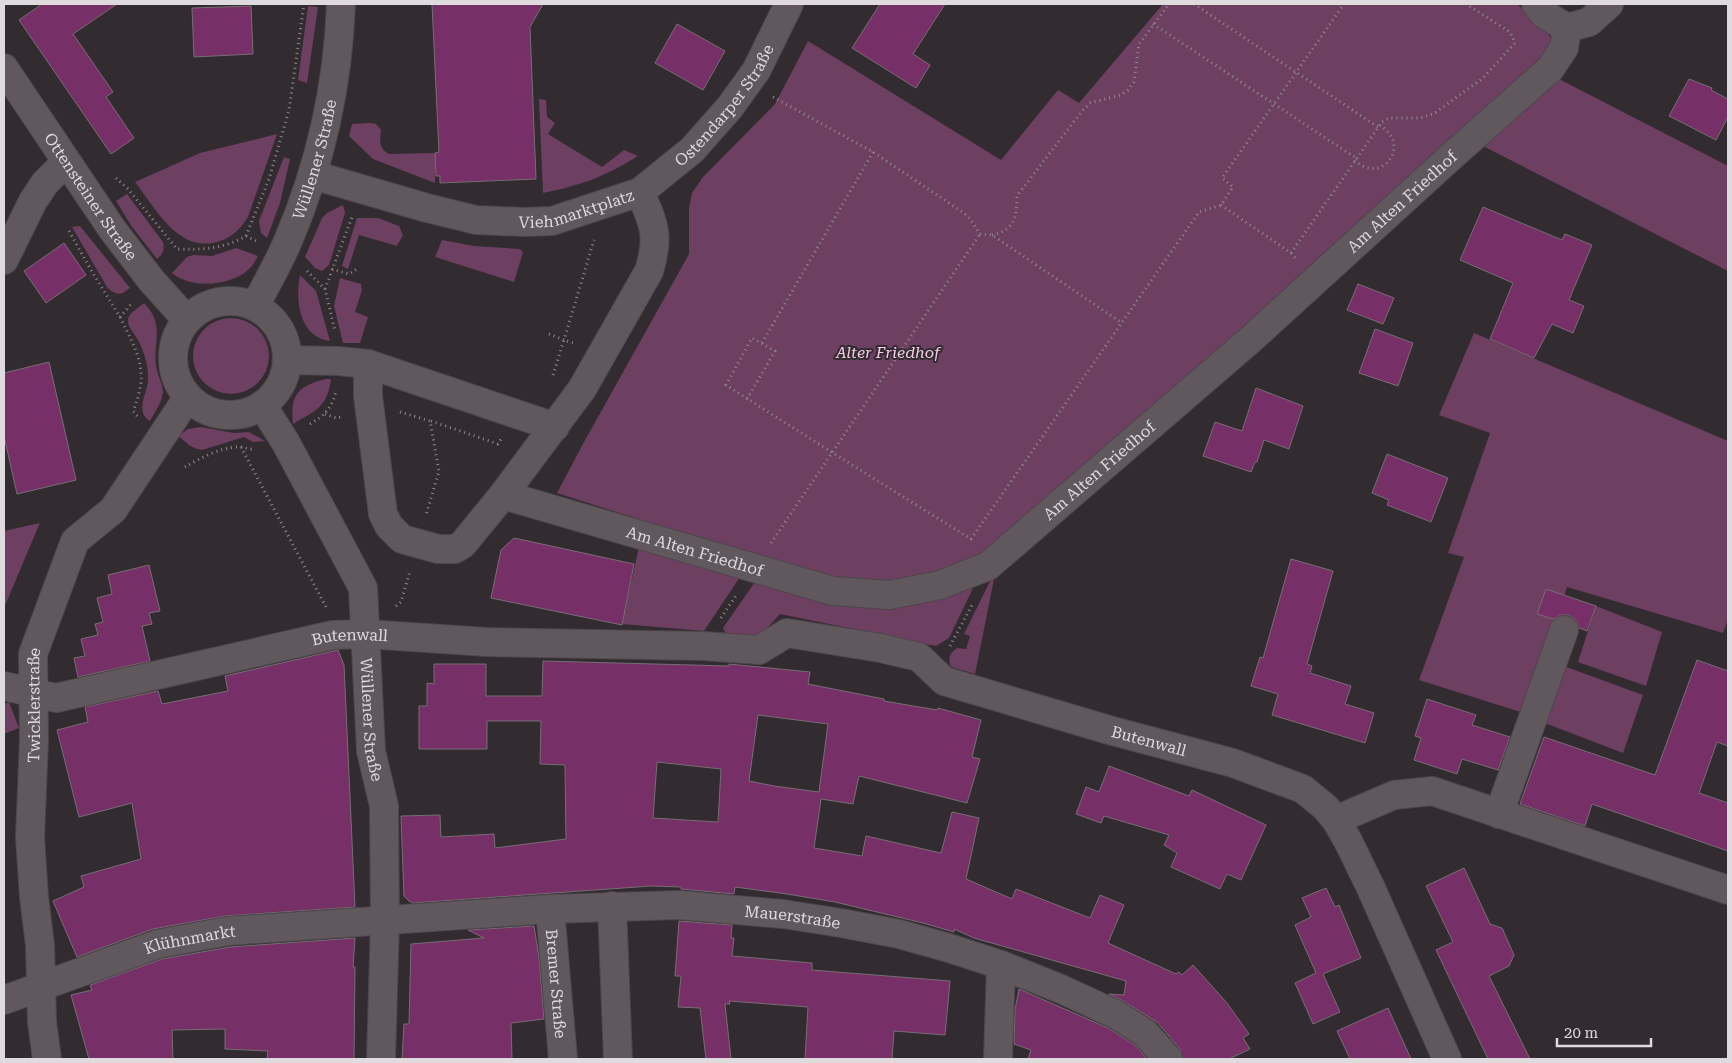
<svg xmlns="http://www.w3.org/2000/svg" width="1732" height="1063" viewBox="0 0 1732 1063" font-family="'Roboto Serif',serif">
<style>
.green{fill:#6d3f61}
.building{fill:#772f67;stroke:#776e74;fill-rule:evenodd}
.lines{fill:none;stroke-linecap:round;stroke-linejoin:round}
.minor-casing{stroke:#4d474b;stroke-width:30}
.path{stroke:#918b8f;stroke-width:3;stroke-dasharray:1 4;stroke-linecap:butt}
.minor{stroke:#60585d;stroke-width:28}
.labels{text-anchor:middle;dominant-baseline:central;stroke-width:4;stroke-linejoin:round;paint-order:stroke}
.street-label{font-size:16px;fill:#dfdadd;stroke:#322b30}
.park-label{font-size:16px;font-style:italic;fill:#f5cbe9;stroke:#322b30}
</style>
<rect width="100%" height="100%" fill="#322b30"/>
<path class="green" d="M1163 4H1517L1545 30C1551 36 1553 41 1550 49L1307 268 1197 370 998 548 950 569 892 582 847 581 744 553 557 493 584 442 689 254V208L692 193 703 177 775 104 808 41 1001 160 1058 90 1079 103Z
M308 6 318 7 307 83 298 80Z
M1557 78 1728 166V271L1481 145Z
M539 99 546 100 547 117 555 123 548 134 602 167 624 150 638 156C604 177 582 185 543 193Z
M370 123 376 124 381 130C380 140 378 148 389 154L435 153V183L373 159 349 136 352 124Z
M277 134 248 217C241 228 233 237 220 241 179 255 156 209 135 182L200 153Z
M284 157 290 159 280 203 267 238 261 233 259 221Z
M127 194 163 242C165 250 163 254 157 259L132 227 116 201Z
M343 205 345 213 329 265 322 271 315 268 305 257 322 218 327 213Z
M357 218H378L399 226 403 235 397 246 359 235 348 269 342 266Z
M80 226 130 288 123 293 118 294 111 291 107 287 72 227Z
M442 240 474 246 520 249 523 252 514 282 435 257Z
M236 248 258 256C255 261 253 266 249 269 234 284 200 288 182 279 178 278 175 275 172 273L187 257 193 255 212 256Z
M300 275 316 291 330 341C299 337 295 300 300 275Z
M340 278 361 284 362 290 355 312 368 317 360 343H343L334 306Z
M144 303C165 324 153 341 156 366 157 374 163 384 163 392 162 402 155 412 150 421 135 412 146 395 148 382 149 369 145 355 140 344 137 336 127 328 128 319 129 313 140 307 144 303Z
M193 356a38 38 0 1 1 76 0a38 38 0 1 1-76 0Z
M1474 333 1728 441V619L1723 633 1567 587 1527 714 1419 680 1464 557 1448 553 1490 433 1439 415Z
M326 379H331C327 408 316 410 293 424 290 394 298 386 326 379Z
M201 427 234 433 249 432 265 441 253 442 244 437 202 450C192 449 186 442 178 436L188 429Z
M40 523 39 525 4 608 5 551 4 550V531Z
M640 542 742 574 704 631 622 624Z
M996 569 975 674 951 667C948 658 949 654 957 648L966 649 970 636 964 634Z
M757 579 791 589 976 582 949 638 936 646 780 614 760 636 726 634 723 628Z
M1596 606 1662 632 1646 686 1578 662Z
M1561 665 1643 695 1623 753 1542 722Z
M9 702 19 728 4 734V704Z"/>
<path class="building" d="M42 4H117L73 34 113 92 106 97 134 138 111 154 19 20Z
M432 4H543L530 27 536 179 440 183V176H436L435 153 439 152Z
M880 4H945L913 54 930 65 916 88 852 48Z
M251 6 253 54 194 57 192 8Z
M677 24 725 51 703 90 655 63Z
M1689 79 1712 88 1711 90 1728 99V117L1716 140 1669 116Z
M1483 207 1562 240 1565 234 1592 245 1569 300 1584 306 1573 333 1552 324 1534 358 1490 339 1513 283 1460 260Z
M64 243 86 275 46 303 24 271Z
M1358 284 1394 298 1383 324 1347 310Z
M1375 329 1413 343 1398 386 1359 373Z
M49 362 76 480 17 494 4 436V373Z
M1256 388 1303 406 1289 449 1264 440 1257 462H1255L1251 472 1203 456 1215 422 1242 431Z
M1387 454 1448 478 1431 522 1387 505 1389 500 1372 493Z
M514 538 634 564 622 625 491 598 501 550Z
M1291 559 1333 571 1307 664 1312 666 1310 673 1351 686 1345 704 1374 713 1365 743 1272 715 1278 694 1251 686 1260 657 1263 658Z
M149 565 160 611 149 613 152 624 142 626 150 661 78 677 74 658 85 656 81 639 98 635 95 624 103 622 97 598 112 594 108 575Z
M1546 589 1596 606 1587 631 1579 628 1576 620 1569 615H1561L1553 619 1537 614Z
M338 650 344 665 355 907 225 916 153 929 77 957 53 901 84 887 81 876 141 859 132 803 79 817 57 730 88 722 85 707 158 691 162 704 228 691 225 676Z
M1697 660 1728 671V746L1717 742 1699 793 1728 803V851L1592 804 1585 826 1520 804 1544 737 1655 775Z
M543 661 729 666V664L810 672 808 684 884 699V701L937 710 938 708 981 720 972 757 980 759 967 803 859 776 853 804 821 799 814 848 862 856 866 836 941 853 952 812 979 818 966 879 1012 899 1016 889 1090 918 1100 895 1124 905 1108 943 1176 974 1179 972 1182 975 1193 965 1227 1003 1249 1034 1243 1038 1250 1049 1229 1059H1183L1180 1049 1157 1022 1123 1001 1109 994 1124 995 1126 981 974 938 954 929V932L923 923 835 902 787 894 735 887 734 894 681 889V887L651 886 413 903 409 901 404 896 401 816 440 815 441 837 494 834 495 848 566 839 565 765 540 764 541 721H487V749H419V706H427V683L434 684V664H486V696H542ZM758 715 828 724 819 792 774 786 749 781ZM657 762 721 769 718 822 653 818Z
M1427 699 1476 715 1472 725 1510 737 1498 770 1462 759 1457 774 1414 760 1421 738 1415 736Z
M1109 766 1189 796 1192 790 1266 825 1241 880 1227 874 1220 889 1171 867 1177 853 1164 845 1169 835 1104 816 1101 823 1076 814 1086 787 1099 792Z
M1464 868 1490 924 1502 928 1514 955 1509 966 1489 976 1530 1059H1488L1436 950 1453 942 1426 886Z
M1326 888 1335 907 1339 905 1361 958 1323 974 1340 1012 1313 1024 1295 983 1316 973 1295 925 1311 917 1302 898Z
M679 921 732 925 731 938H734L732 956 812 963V970L950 981 945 1035 894 1031 892 1059H805L808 1007 729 1001 730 1004H725L731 1059H706L700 1008 678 1007 681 976H675Z
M534 926 539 958 544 1019 511 1023 512 1059H402L404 1024H409L411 944 484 938 468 930Z
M355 938 353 967H355L354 1059H267L268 1051 225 1049V1029L172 1030 173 1059H89L71 995 92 990 90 985 162 959 230 947Z
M1019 989 1108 1028 1135 1045 1147 1059H1028L1031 1050 1014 1044 1015 1010Z
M1388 1008 1411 1059H1350L1337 1031Z"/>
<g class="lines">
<g class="minor-casing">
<g id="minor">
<path d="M1536 4 1544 14 1567 28 1589 22 1609 4"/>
<path id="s1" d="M4 68 112 229 151 280 187 320"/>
<path id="s2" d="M313 175 427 208 476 220 525 222 552 221 640 192 692 150 730 107 756 71 789 4"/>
<path d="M4 260 33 201 45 183 66 162"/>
<circle cx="230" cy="358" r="57"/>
<path id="s3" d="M255 306C266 285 278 264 288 241 320 166 338 85 341 4"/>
<path d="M287 360 338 361 368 364 555 427"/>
<path d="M368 364V396L383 514 389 526 402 539 438 549H455L463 544 503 495 582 389 649 271C660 235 654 225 640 192"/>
<path id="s4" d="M262 405 286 443 363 588 371 751 384 806 385 921 381 1059"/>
<path id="s5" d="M503 495 833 591 889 595 940 585 988 566 1250 340 1454 154 1550 69 1564 48 1567 28"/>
<path id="s6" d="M4 686 56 698 333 635 366 634 487 642 703 646 759 650 787 633 880 648 919 657 944 681 1109 730 1233 763 1303 789 1325 807 1336 820 1348 841 1370 886 1447 1059"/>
<path d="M1499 814 1564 630"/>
<path d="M1336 820 1394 795 1432 791 1728 890"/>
<path d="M612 906 618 1059"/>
<path id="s7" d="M550 909 563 1059"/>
<path id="s8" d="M4 1000 158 944 228 931 550 909 679 905 783 914 841 923 899 934 949 948 1001 965 1061 989 1115 1014 1145 1033 1168 1059"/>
<path id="s9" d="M47 1059 42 1022 40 945 34 897 30 837 34 740 33 654 75 541 113 510 188 397"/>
<path d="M998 1059 1001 965"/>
</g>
</g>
<path class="path" d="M1194 4 1378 127
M1153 24 1356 158
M773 97 873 152 964 213 970 219 980 234 992 235 1122 323
M1355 160C1358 163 1361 166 1365 167 1382 174 1398 157 1393 140 1391 134 1385 129 1380 125
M116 178 128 189 177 249C203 250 223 249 246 236L256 241
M1221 205 1291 253 1296 259
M69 231 91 270 120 317 132 303
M992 235C1015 230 1017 217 1017 196L1082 111 1090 103 1121 95 1128 90 1134 82 1139 44 1169 4
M246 236 269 179 289 110 304 4
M1291 253 1382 122 1389 118H1421L1435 113 1483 78 1515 43 1510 32 1466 4
M332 269 349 274 357 269
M307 271 325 289 335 331
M325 289 352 217
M120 317C138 354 150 371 133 411L138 417
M549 334 564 340 594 240
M762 343 873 152
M553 375 564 340 573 343
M747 399 775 351 752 338 726 385C807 437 889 488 971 539L1199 212 1221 205 1233 187 1222 178 1344 4
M400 412 430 421 439 471 426 515
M325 414 336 418 341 417
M431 421 498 444 501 439
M310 424C324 416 332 408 336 391
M241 447 326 607
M185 467C200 458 222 447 239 447 244 447 249 450 255 449
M771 543 980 234
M396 606 401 602 410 571
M721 618 737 594
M950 646 972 605"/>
<use href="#minor" class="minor"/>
</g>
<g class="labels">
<g class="street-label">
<text stroke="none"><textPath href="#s2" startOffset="460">Ostendarper Straße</textPath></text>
<text stroke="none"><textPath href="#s3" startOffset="159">Wüllener Straße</textPath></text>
<text stroke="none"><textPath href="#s1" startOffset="155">Ottensteiner Straße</textPath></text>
<text stroke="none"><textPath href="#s5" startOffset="1055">Am Alten Friedhof</textPath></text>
<text stroke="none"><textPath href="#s2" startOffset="271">Viehmarktplatz</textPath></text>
<text stroke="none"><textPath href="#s5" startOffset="650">Am Alten Friedhof</textPath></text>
<text stroke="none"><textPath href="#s5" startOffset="200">Am Alten Friedhof</textPath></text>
<text stroke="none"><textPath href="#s6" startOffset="354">Butenwall</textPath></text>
<text stroke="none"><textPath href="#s9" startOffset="355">Twicklerstraße</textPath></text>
<text stroke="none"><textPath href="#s4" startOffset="341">Wüllener Straße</textPath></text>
<text stroke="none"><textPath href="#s6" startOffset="1179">Butenwall</textPath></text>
<text stroke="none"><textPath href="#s8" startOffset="801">Mauerstraße</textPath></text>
<text stroke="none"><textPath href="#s8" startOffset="196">Klühnmarkt</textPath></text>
<text stroke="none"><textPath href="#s7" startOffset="75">Bremer Straße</textPath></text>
</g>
<g class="park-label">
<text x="888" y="352">Alter Friedhof</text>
</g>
</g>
<rect width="1732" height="1063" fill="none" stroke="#dfdadd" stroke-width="10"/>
<path d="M1557 1038v8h94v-8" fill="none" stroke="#dfdadd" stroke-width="2.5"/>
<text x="1564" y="1038" font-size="15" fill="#dfdadd" stroke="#322b30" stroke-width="4" paint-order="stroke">20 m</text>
</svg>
